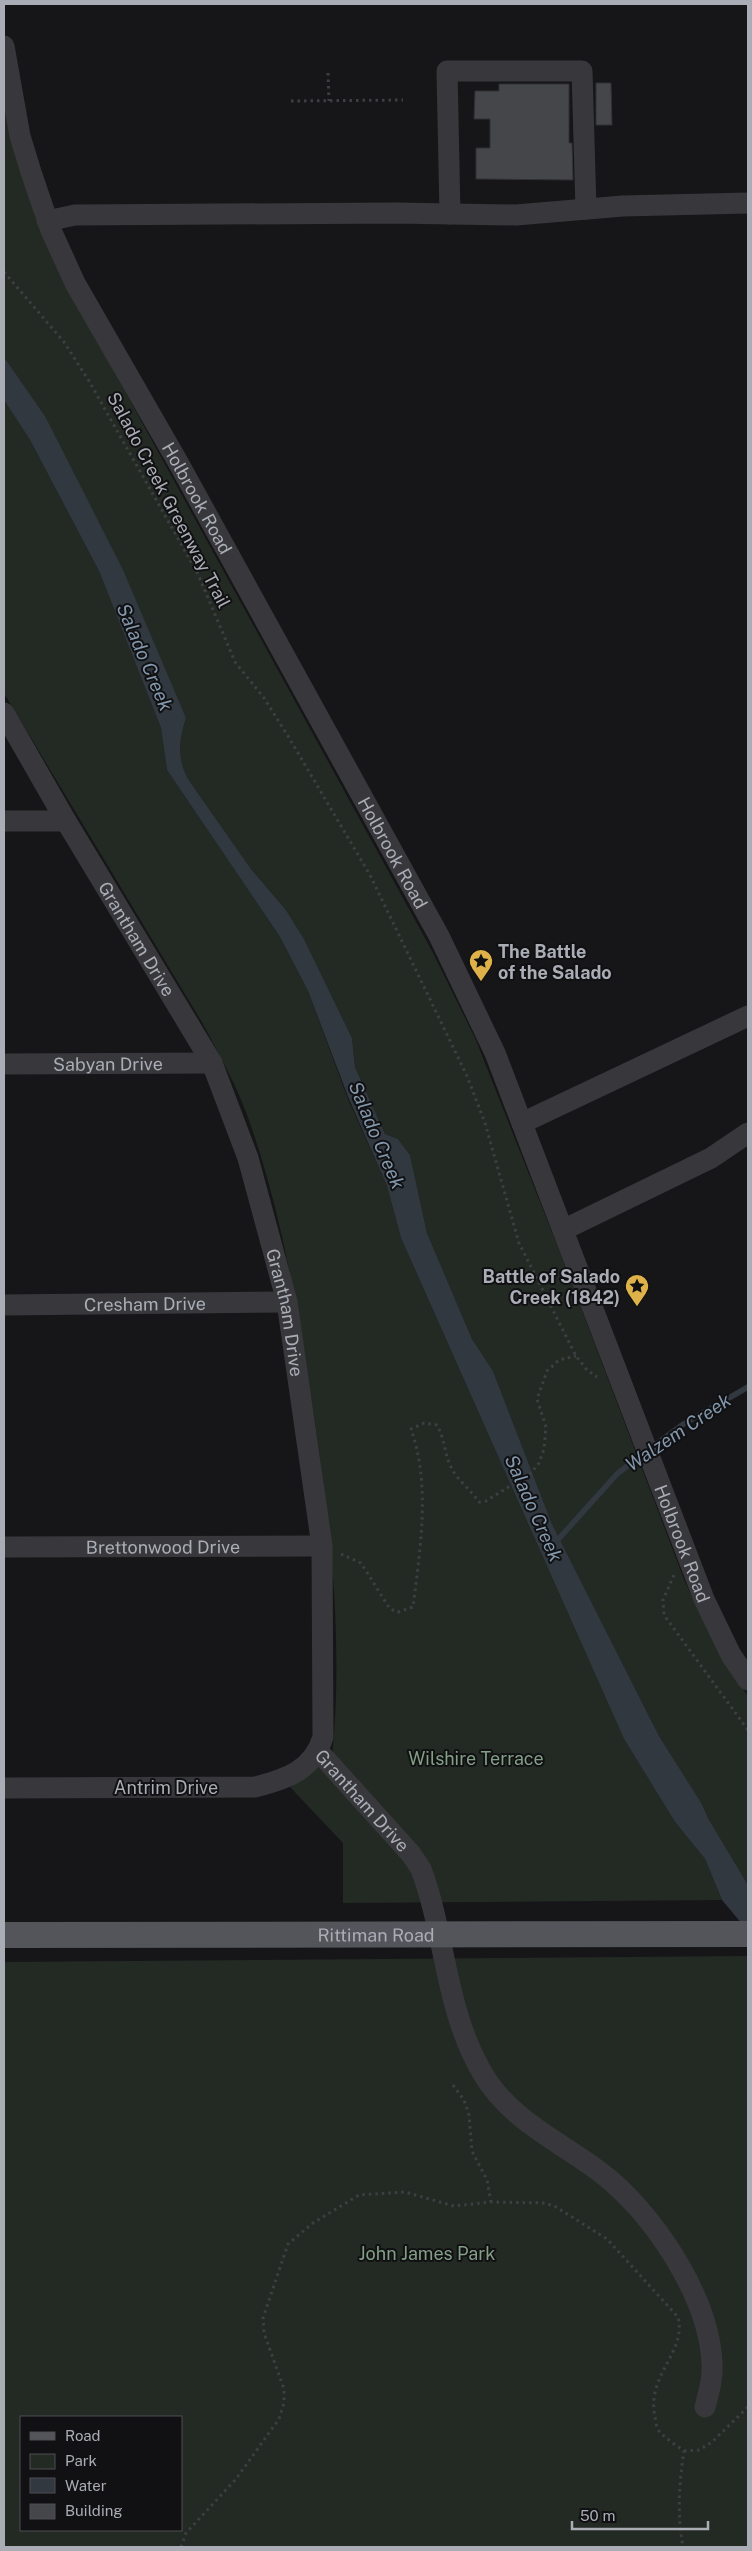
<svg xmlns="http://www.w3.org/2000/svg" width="752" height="2551" viewBox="0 0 752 2551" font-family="'Public Sans',sans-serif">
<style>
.green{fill:#232a24;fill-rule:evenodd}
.water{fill:#31383f}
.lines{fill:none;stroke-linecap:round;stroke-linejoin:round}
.stream{stroke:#31383f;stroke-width:5.5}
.building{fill:#45464a;stroke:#313034}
.path{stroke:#3e3f43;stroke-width:3;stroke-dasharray:2.5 4;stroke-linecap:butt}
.minor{stroke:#38383c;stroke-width:21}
.major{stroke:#54555b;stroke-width:26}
.labels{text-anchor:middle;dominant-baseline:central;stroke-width:4;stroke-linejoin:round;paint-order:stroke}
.street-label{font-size:18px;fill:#aaadb6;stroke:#111113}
.poi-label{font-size:18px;font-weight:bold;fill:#aaadb6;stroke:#111113;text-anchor:start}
.park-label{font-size:18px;fill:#839f86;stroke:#111113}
.water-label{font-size:19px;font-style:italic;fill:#8498ad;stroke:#111113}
</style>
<rect width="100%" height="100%" fill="#161618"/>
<path class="green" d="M4 92 37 224 83 315 432 951 475 1038 561 1255 685 1582 724 1661 748 1696V1885L708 1818 702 1804 659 1736 552 1524 493 1371 472 1339 427 1233 410 1155 398 1139 385 1134 355 1067 352 1038 304 939 286 910 251 869 188 779C177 758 179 741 186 718L45 416 4 357Z
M4 400 30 440 99 571 161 728 167 770 280 937 308 991 348 1099 387 1186 401 1238 624 1739 675 1822 705 1859 722 1900 343 1903V1843L290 1787 332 1758C343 1649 332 1538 316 1430 301 1327 284 1221 250 1123 238 1088 220 1056 203 1024L4 693Z
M748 1956V2547H4V1962ZM21 2417H181V2530H21Z"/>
<path class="water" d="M4 357 45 416 123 570 186 718C179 741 177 758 188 779L251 869 286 910 304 939 352 1038 355 1067 385 1134 398 1139 410 1155 427 1233 472 1339 493 1371 552 1524 659 1736 702 1804 708 1818 748 1885V1931L722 1900 705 1859 675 1822 624 1739 401 1238 387 1186 349 1099 308 991 280 937 167 770 161 728 99 571 30 440 4 400Z"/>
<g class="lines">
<path class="stream" d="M651 1448 682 1425 748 1387
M555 1543 617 1474 643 1454"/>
</g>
<path class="building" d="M596 83H611L612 125H596Z
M499 84H569V143H572L573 180 476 179V148H490V119H474L475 91H499Z"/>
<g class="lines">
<path class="path" d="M328 73 329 101
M291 101 403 100
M4 272 64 342 89 381 198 574 235 662 264 698 288 736 370 875 467 1076 485 1123 519 1243 576 1356 587 1370 597 1377
M341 1554 361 1563 390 1609 398 1612 413 1607C420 1550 431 1485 411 1429L424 1423 437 1425C445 1439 444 1453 451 1467 457 1480 471 1490 479 1502L486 1501 531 1473 539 1463 544 1449 546 1427 537 1399 547 1371 559 1360 576 1356
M674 1575 663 1600 664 1615 748 1730
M453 2085 464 2100 469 2115 472 2151 487 2180 491 2202
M684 2451 699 2450 712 2442 748 2407
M181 2547 186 2533 236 2479 279 2419 284 2403V2389L264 2333 263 2318 288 2244 313 2223 359 2195 405 2192 454 2206 491 2202 545 2203 556 2207 607 2239 678 2317C687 2353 646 2374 655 2417 656 2421 656 2428 659 2431 666 2439 676 2445 684 2451 679 2483 677 2515 683 2547"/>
<g class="minor">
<path id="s1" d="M4 46 20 136 31 172 50 228 75 283 179 464 439 936 495 1053 704 1599 731 1655 748 1680"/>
<path d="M450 214 447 71H582L586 209"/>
<path d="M47 221 75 215 395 213 516 215 623 206 748 203"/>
<path id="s2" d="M4 713 66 821 212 1063 248 1158 287 1302 322 1546 323 1737C313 1770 287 1779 255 1787L4 1788"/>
<path d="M4 821H66"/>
<path id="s3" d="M4 1064 212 1063"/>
<path d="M522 1123 748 1016"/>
<path d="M563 1230 711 1158 748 1133"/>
<path id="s4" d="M4 1305 287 1302"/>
<path id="s5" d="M4 1547 322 1546"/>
<path id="s6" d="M319 1752 411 1854 421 1869C446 1936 445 2010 483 2074 510 2120 559 2141 600 2172 652 2211 709 2296 712 2363 713 2378 709 2392 705 2407"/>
</g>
<path class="major" id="s7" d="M4 1935 748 1934"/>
</g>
<defs>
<g id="sight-pin" transform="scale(1.25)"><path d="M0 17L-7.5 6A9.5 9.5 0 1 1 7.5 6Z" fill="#deb248" stroke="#111113"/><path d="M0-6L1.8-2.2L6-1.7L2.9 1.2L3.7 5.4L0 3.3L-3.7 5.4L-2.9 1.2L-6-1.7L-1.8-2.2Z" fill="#111"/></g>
</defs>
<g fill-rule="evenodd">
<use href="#sight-pin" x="481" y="961"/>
<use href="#sight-pin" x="637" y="1286"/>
</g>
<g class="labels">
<g class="street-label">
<text stroke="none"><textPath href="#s1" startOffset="496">Holbrook Road</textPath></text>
<text transform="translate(169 500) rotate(62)">Salado Creek Greenway Trail</text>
<text stroke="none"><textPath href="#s1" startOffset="901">Holbrook Road</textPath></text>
<text stroke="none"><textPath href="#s2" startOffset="262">Grantham Drive</textPath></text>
<text stroke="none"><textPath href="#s3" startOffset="104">Sabyan Drive</textPath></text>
<text stroke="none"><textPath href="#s4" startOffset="141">Cresham Drive</textPath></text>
<text stroke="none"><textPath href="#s2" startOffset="668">Grantham Drive</textPath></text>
<text stroke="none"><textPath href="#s1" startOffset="1651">Holbrook Road</textPath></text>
<text stroke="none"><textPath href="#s5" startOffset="159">Brettonwood Drive</textPath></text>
<text x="166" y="1787">Antrim Drive</text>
<text stroke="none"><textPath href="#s6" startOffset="65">Grantham Drive</textPath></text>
<text stroke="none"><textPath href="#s7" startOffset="372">Rittiman Road</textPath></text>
</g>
<g class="poi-label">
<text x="498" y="951">The Battle<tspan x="498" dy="21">of the Salado</tspan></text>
<text x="620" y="1276" text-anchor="end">Battle of Salado<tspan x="620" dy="21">Creek (1842)</tspan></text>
</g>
<g class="park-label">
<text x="476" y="1758">Wilshire Terrace</text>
<text x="427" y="2253">John James Park</text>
</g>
<g class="water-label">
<text transform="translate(145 657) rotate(67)">Salado Creek</text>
<text transform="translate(377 1135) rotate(67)">Salado Creek</text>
<text transform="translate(678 1432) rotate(-34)">Walzem Creek</text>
<text transform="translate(534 1508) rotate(66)">Salado Creek</text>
</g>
</g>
<rect width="752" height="2551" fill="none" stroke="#aaadb6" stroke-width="10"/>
<rect x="20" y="2416" width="162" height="115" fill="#111113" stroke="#4e4f54"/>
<rect x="30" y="2432" width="25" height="8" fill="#54555b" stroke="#4e4f54"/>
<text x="65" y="2441" font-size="15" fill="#aaadb6">Road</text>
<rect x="30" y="2454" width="25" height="15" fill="#232a24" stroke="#4e4f54"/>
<text x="65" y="2466" font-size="15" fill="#aaadb6">Park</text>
<rect x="30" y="2478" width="25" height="15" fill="#31383f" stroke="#4e4f54"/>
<text x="65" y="2491" font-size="15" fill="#aaadb6">Water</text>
<rect x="30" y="2504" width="25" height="15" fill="#45464a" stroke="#4e4f54"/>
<text x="65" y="2516" font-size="15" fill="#aaadb6">Building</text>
<path d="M572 2521v8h136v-8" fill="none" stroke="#aaadb6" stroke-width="2.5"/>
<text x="580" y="2521" font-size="15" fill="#aaadb6" stroke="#111113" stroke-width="4" paint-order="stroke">50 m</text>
</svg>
